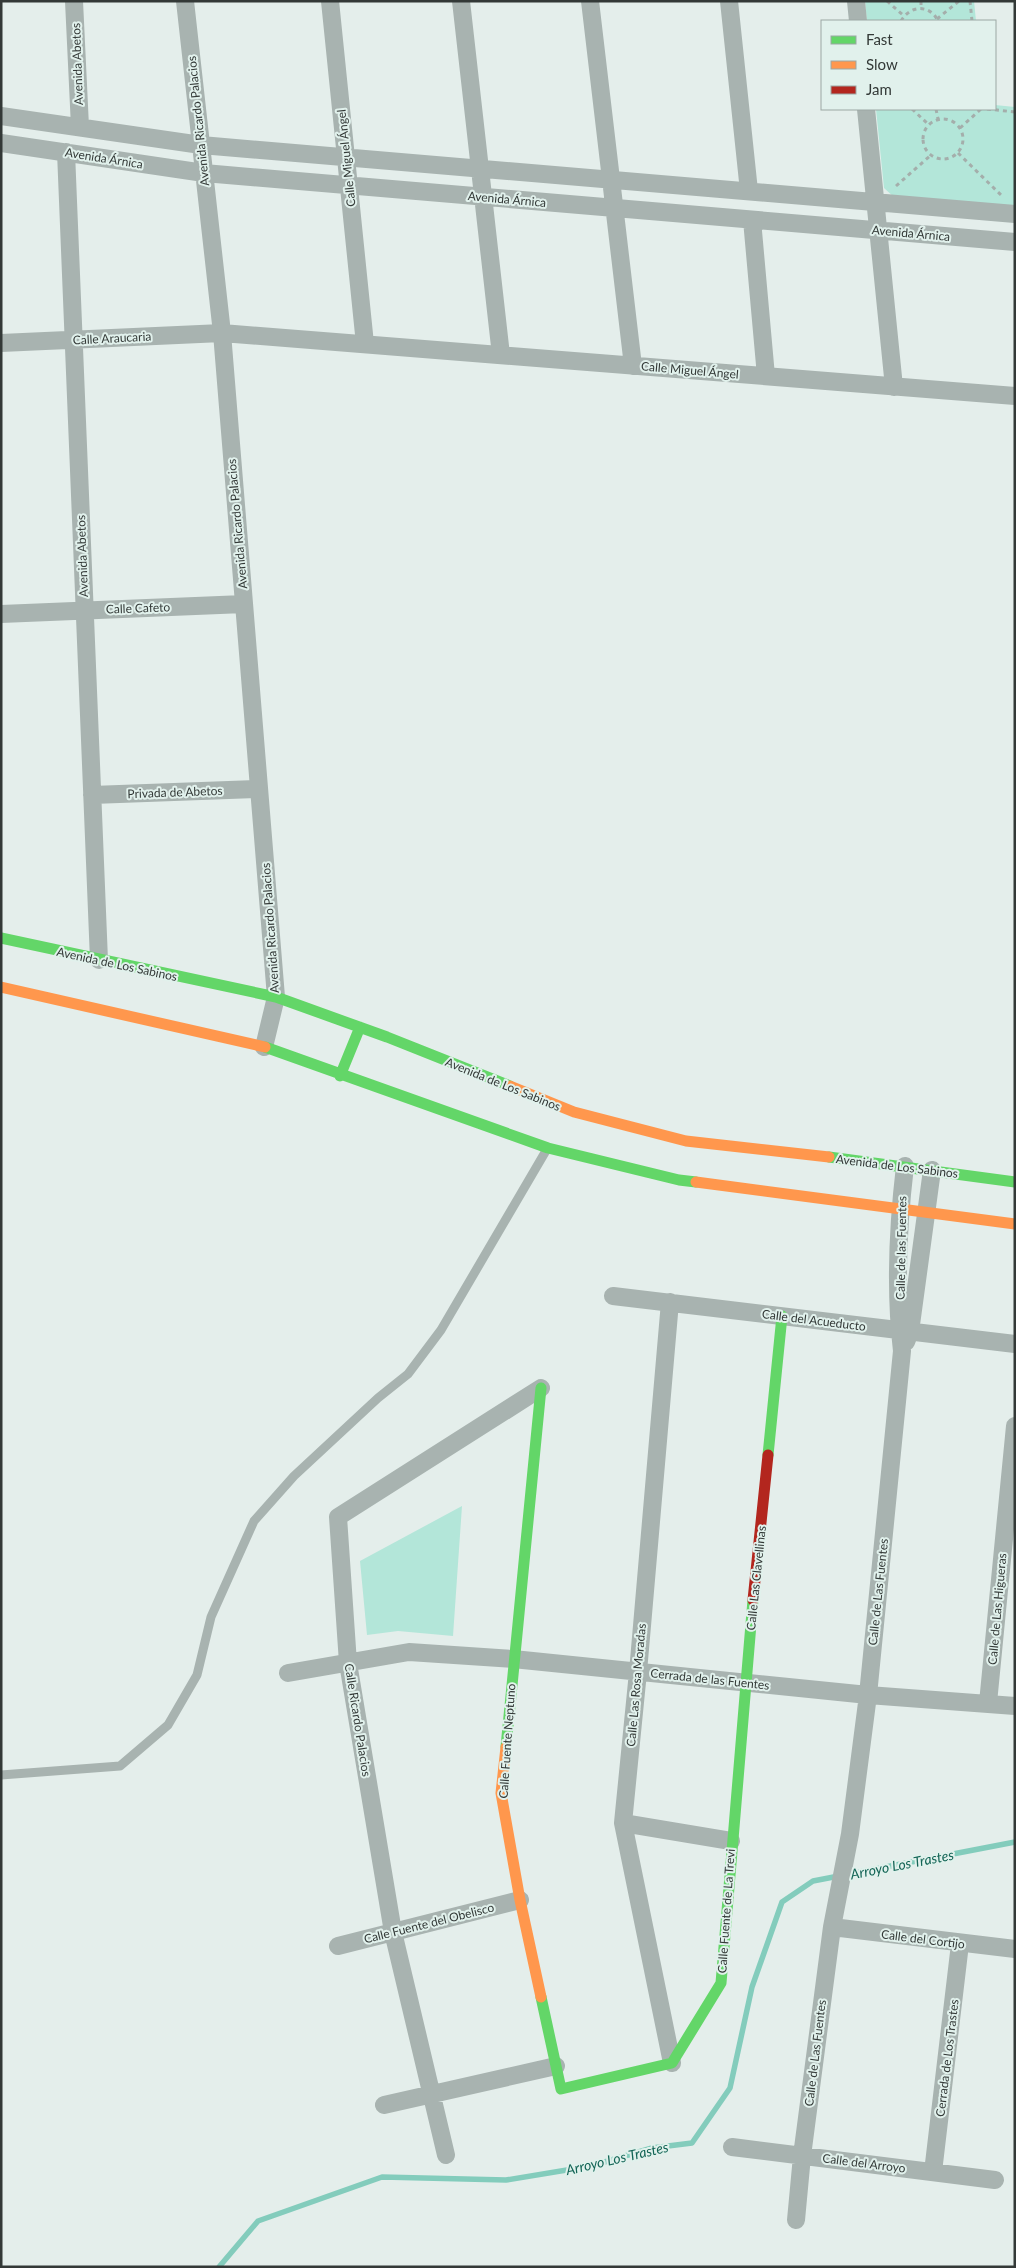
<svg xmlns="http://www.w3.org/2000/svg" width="1016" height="2268" viewBox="0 0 1016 2268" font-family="Lato,sans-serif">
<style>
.green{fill:#b3e6d9}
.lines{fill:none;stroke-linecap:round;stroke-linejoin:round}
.stream{stroke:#83ccbc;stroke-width:5.5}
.path{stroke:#a4aeab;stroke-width:3;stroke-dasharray:4 4;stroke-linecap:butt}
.lane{stroke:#a8b3b0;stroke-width:9}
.street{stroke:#a8b3b0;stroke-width:18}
.fast{stroke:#63d668;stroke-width:11}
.slow{stroke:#ff974d;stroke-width:11}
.jam{stroke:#b3261e;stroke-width:11}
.labels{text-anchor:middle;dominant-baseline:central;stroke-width:4;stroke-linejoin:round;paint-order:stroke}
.street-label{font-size:12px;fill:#333937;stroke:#e1f1ec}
.water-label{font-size:14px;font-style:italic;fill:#126455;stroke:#e1f1ec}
</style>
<rect width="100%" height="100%" fill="#e4eeeb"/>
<path class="green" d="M865 1H974L976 21H867Z
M995 105 1015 107V207L895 198 884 188 876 109H995Z
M462 1506 453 1636 398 1631 367 1635 360 1561Z"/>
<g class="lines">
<path class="stream" d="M219 2267 258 2221 382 2177 506 2180 591 2166 652 2148 692 2143 730 2088 752 1987 782 1902 813 1881 1015 1842"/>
<path class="path" d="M887 1 904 16
M921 1V8
M970 1 972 21
M937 19 959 1
M901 21C910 5 930 4 938 21
M912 109 929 125
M936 109 938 119
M987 109 1015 112
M923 139a20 20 0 1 1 40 0a20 20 0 1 1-40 0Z
M960 128 981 109
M958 153 1001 195
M896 186 931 155"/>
<path class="lane" d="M1 1775 120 1766 168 1725 197 1675 211 1617 254 1521 294 1476 378 1398 408 1374 441 1330 547 1149"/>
<path class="street" d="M74 1 80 127
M185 1 222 333 276 997 264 1047
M330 1 365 344
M461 1 501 355
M590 1 633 366
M729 1 749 191
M856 1 858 21
M866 109 894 387
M1 116 201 145 1015 214
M1 143 204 173 1015 242
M66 152 99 960
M752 220 766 376
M1 343 222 333 1015 396
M1 614 244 604
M92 795 259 789
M613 1296 1015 1344
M670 1302 638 1672 623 1823 672 2063
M906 1342 910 1332 932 1170
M288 1673 409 1652 513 1659 868 1695 1015 1706
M988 1703 1015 1426
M623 1823 731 1841
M832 1927 1015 1949
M338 1946 520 1900
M384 2105 556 2066
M732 2147 995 2180
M446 2155 393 1932 348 1663 338 1517 541 1388
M933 2172 960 1944
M796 2220 802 2156 832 1927 850 1834 868 1695 902 1351C895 1291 898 1225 905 1166"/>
<path class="fast" d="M1 938 276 997 387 1037 510 1086
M265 1047 548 1148 679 1180 696 1182
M340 1076 360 1027
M829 1157 1015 1182
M768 1455 782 1316
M506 1747 541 1388
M541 1997 561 2089 672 2063 721 1983 753 1600"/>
<path class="slow" d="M1 987 265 1047
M510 1086 574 1112 686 1141 829 1157
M696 1182 1015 1224
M506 1747 501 1793 520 1900 541 1997"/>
<path class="jam" d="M753 1600 768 1455"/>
</g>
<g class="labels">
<g class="street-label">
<text transform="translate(77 64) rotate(-92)">Avenida Abetos</text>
<text transform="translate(198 121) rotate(-96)">Avenida Ricardo Palacios</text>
<text transform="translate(104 158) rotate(9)">Avenida Árnica</text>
<text transform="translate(346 158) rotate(-96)">Calle Miguel Ángel</text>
<text transform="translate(507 199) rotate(5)">Avenida Árnica</text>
<text transform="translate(911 233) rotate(5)">Avenida Árnica</text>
<text transform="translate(112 338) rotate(-3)">Calle Araucaria</text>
<text transform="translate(690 370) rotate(5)">Calle Miguel Ángel</text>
<text transform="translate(237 524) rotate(-95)">Avenida Ricardo Palacios</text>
<text transform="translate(82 556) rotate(-92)">Avenida Abetos</text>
<text transform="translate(138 608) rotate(-2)">Calle Cafeto</text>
<text transform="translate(175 792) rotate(-2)">Privada de Abetos</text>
<text transform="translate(270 928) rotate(-94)">Avenida Ricardo Palacios</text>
<text transform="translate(117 964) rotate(12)">Avenida de Los Sabinos</text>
<text transform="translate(503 1084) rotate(22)">Avenida de Los Sabinos</text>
<text transform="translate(897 1166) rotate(7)">Avenida de Los Sabinos</text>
<text transform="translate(901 1248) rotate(-89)">Calle de las Fuentes</text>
<text transform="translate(814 1320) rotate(7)">Calle del Acueducto</text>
<text transform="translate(756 1578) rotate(-84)">Calle Las Clavellinas</text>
<text transform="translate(878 1592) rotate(-84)">Calle de Las Fuentes</text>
<text transform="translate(997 1609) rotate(-85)">Calle de Las Higueras</text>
<text transform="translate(710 1679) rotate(6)">Cerrada de las Fuentes</text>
<text transform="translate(636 1685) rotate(-85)">Calle Las Rosa Moradas</text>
<text transform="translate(358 1720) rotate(81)">Calle Ricardo Palacios</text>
<text transform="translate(507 1741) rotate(-86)">Calle Fuente Neptuno</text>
<text transform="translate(726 1911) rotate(-86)">Calle Fuente de La Trevi</text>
<text transform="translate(429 1923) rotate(-14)">Calle Fuente del Obelisco</text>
<text transform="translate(923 1939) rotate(7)">Calle del Cortijo</text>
<text transform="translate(815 2053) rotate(-83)">Calle de Las Fuentes</text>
<text transform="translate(947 2058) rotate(-83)">Cerrada de Los Trastes</text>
<text transform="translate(864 2163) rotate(7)">Calle del Arroyo</text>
</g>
<g class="water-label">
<text transform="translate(902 1864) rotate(-11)">Arroyo Los Trastes</text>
<text transform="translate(617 2158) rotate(-13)">Arroyo Los Trastes</text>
</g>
</g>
<rect width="1016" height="2268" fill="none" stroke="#333937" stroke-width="5"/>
<rect x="821" y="20" width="175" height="90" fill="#e1f1ec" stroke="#9ba7a4"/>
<rect x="831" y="36" width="25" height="8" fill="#63d668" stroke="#9ba7a4"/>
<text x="866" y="45" font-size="15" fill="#333937">Fast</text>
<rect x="831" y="61" width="25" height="8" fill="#ff974d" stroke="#9ba7a4"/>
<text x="866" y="70" font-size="15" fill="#333937">Slow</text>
<rect x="831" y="86" width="25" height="8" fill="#b3261e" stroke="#9ba7a4"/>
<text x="866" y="95" font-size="15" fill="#333937">Jam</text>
</svg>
